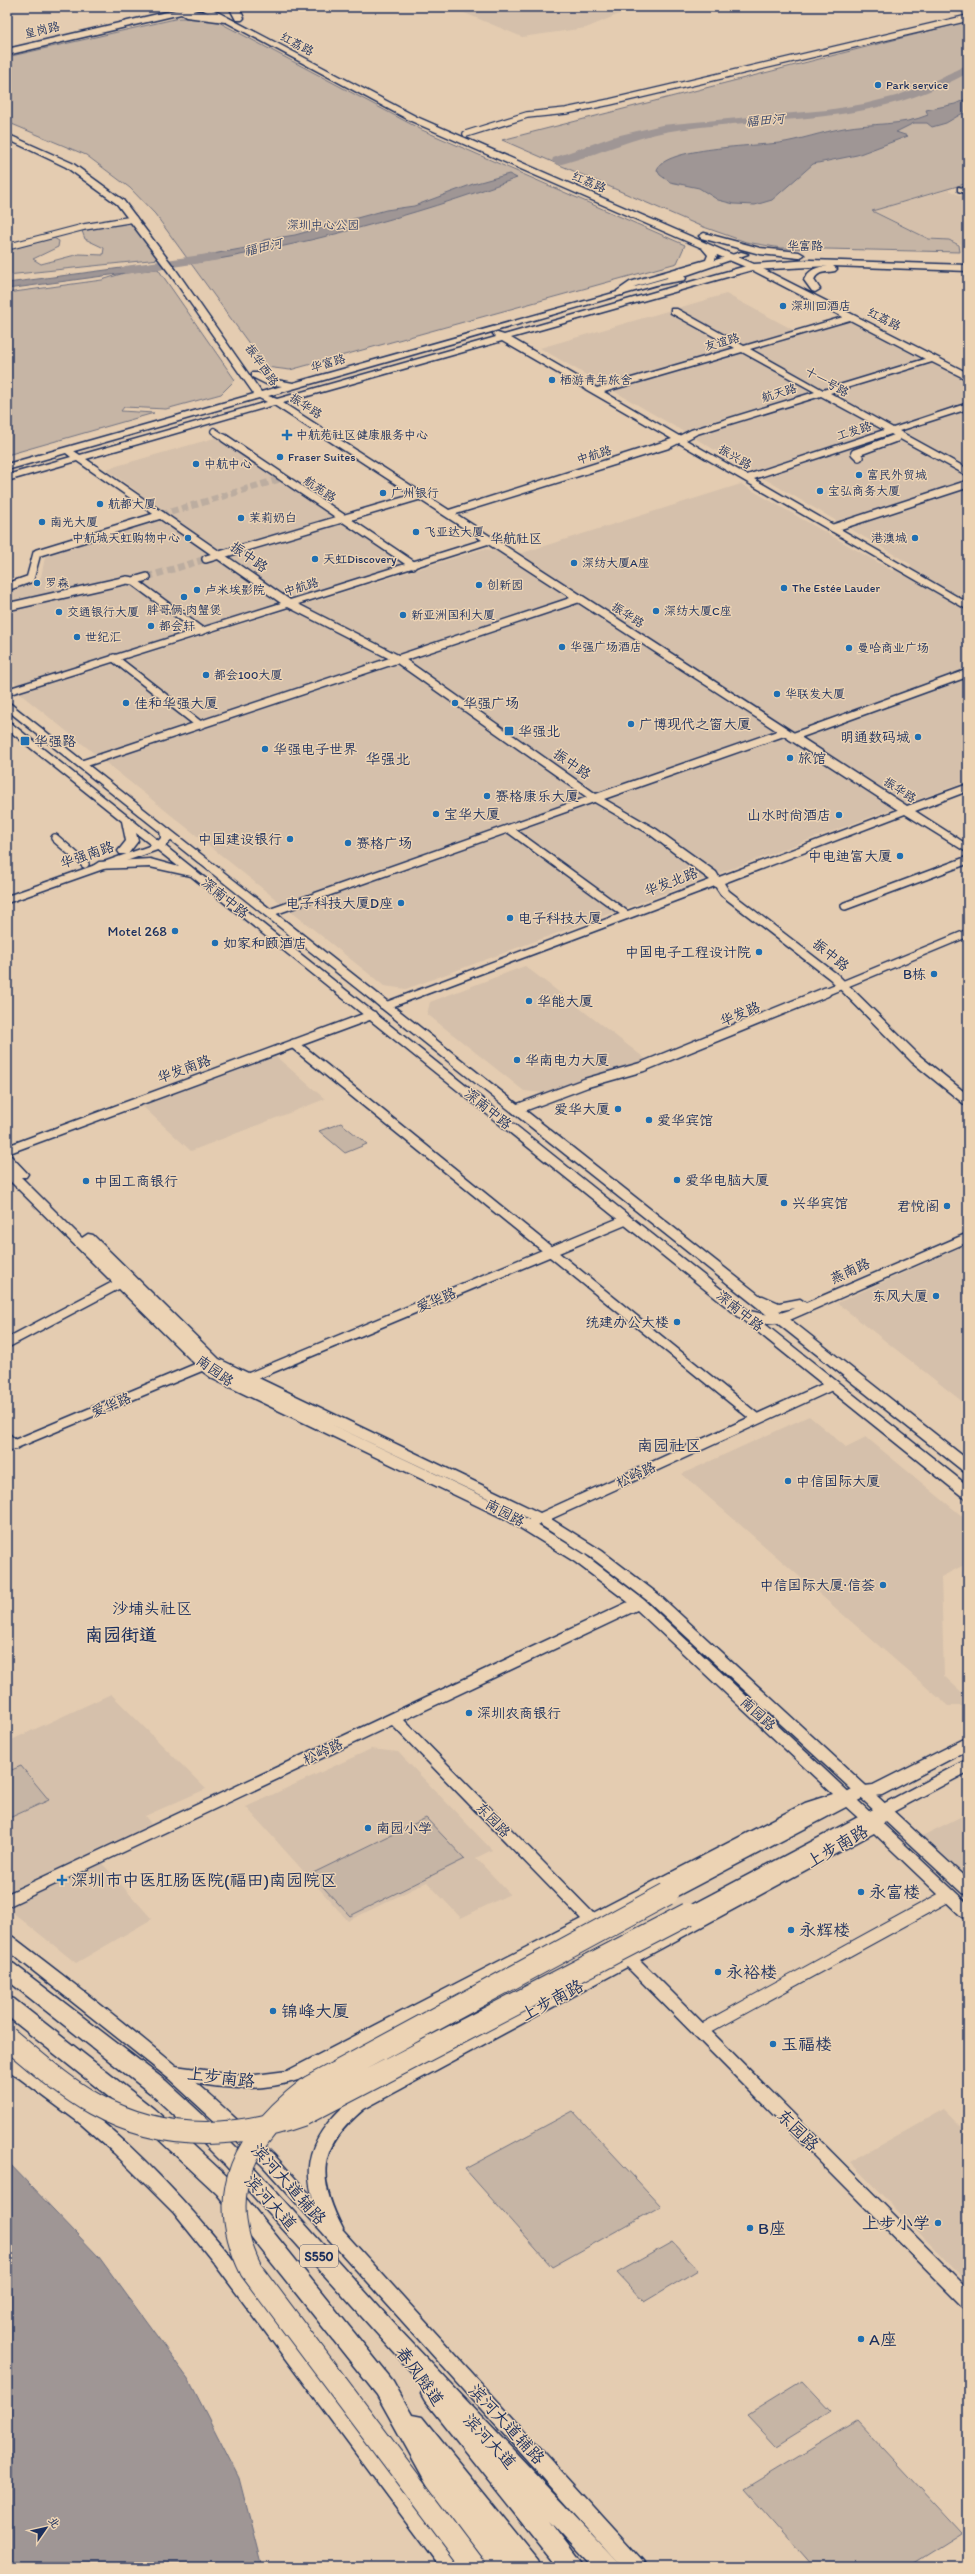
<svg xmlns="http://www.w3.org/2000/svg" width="975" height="2574" viewBox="0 0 975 2574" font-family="Itim,'LXGW WenKai TC',sans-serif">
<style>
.built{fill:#d5c0ab}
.green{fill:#c6b5a5;stroke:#707282}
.water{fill:#9f9695;stroke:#6a6d7f}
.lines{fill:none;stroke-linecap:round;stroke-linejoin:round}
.river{fill:#9f9695;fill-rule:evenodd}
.street-tunnel{stroke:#bcada0;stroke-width:7;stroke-dasharray:7 3.5;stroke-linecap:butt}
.street-far3-casing{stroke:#1b2f5e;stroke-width:8}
.street-far2-casing{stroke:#1b2f5e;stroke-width:10}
.street-far1-casing{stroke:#1b2f5e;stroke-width:12}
.street-casing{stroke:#1b2f5e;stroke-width:14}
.secondary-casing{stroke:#1b2f5e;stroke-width:3}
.primary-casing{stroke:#1b2f5e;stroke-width:3}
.highway-casing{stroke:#1b2f5e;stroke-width:3}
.street-far3{stroke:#ecd3b4;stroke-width:5.5}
.street-far2{stroke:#ecd3b4;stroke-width:7}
.street-far1{stroke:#ecd3b4;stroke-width:9}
.street{stroke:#ecd3b4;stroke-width:12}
.secondary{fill:#ecd3b4;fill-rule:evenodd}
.primary{fill:#ecd3b4;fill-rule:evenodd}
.highway{fill:#ecd3b4;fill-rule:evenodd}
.highway-bridge-casing{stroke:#1b2f5e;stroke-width:24;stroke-linecap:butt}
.highway-bridge{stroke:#ecd3b4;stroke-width:22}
.poi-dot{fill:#1f6fb2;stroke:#ecd3b4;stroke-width:1.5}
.labels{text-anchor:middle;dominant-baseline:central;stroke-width:3;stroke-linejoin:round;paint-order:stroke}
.far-street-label{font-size:12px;fill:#1b2f5e;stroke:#ecd3b4}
.far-poi-label{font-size:12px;fill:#1b2f5e;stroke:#ecd3b4;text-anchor:start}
.far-park-label{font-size:12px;fill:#354369;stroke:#ecd3b4}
.far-water-label{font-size:13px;font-style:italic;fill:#354469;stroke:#ecd3b4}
.far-quarter-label{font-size:13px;fill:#1b2f5e;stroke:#ecd3b4}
.shield{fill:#ecd3b4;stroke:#5a6078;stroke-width:1}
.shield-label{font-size:13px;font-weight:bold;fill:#1b2f5e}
.street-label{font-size:14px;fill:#1b2f5e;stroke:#ecd3b4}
.poi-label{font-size:14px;fill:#1b2f5e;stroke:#ecd3b4;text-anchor:start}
.neighbourhood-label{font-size:15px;fill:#1b2f5e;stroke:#ecd3b4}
.quarter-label{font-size:16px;fill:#1b2f5e;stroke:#ecd3b4}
.near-street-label{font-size:17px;fill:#1b2f5e;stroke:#ecd3b4}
.near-poi-label{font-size:17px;fill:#1b2f5e;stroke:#ecd3b4;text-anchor:start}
.district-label{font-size:18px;font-weight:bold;fill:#1b2f5e;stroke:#ecd3b4}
</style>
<rect width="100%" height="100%" fill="#e4ccb1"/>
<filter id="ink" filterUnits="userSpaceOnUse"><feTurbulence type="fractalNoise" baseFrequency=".025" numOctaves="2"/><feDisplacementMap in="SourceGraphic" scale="8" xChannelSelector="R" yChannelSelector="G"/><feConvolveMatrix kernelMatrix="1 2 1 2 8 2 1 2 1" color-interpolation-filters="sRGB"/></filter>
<g filter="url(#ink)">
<path class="built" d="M450 7H636L586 28 522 37Z
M948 190 968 199V251H962L961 244 951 240 928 238 873 211Z
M726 294 801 334 850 319 968 381V781L406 989 384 986 19 693 483 549 522 553 741 484 893 571 912 565 540 348Z
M218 437 406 565 18 685 7 676V590L35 582 41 577 45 557 49 552 171 516 106 469Z
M525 966 647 1060 552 1094 524 1091 427 1014 430 1002Z
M273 1054 325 1099 191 1151 140 1104Z
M968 1244V1406L837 1303Z
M809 1416 846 1447 866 1437 968 1521V1563L941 1577 944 1676 968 1698V1706H948L682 1474Z
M111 1694 206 1789 145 1816 151 1824 92 1852 152 1919 76 1963 7 1908V1742Z
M371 1749 398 1752 492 1850 476 1858 510 1894 461 1918 427 1882 348 1921 246 1807Z
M968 1813V1878L922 1836Z
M944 2109 968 2133V2283L850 2162Z"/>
<path class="green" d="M179 18H211L422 130 685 245 677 263 290 370 266 367 155 214 130 188 86 155 7 122V57Z
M968 21V183L872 211 929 239 949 240 959 245 960 252 781 248 746 242 698 225 502 140Z
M131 221 159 259 7 275V250L54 238 59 241 58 247 33 259 41 264 79 254 103 255 104 248 85 239 82 231Z
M158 269 235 380 221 394 166 409 124 407 121 411 154 413 7 455V293L102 280 127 272Z
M341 1123 367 1144 345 1153 319 1131Z
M21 1766 49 1800 7 1819V1772Z
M426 1818 465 1859 350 1916 311 1874Z
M573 2111 661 2206 552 2267 465 2169Z
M672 2242 698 2270 644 2302 617 2273Z
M802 2381 831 2412 776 2446 747 2415Z
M857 2421 961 2533 907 2567H814L745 2489Z"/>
<path class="water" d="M968 98V110L946 123 932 127 927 123H914L896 132 908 136 857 155 813 164 772 200 755 205 734 204 718 200 699 188 670 182 660 175 657 170C664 147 757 146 779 143 800 140 822 132 844 128 871 123 902 126 928 115L926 110 955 104Z
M509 174 517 178C410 217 302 246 189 264L185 259 257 246 264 240 295 235 386 210 414 206 473 184Z
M152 264 155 269 7 289V283Z
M7 2161 99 2257 189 2380 239 2478 262 2567H7Z"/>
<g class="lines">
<path class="river" d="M968 64V73C869 127 783 115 677 130 635 136 598 155 558 165L552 161 553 158 612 137 662 125 827 110 864 104 896 96 930 83Z
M215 253 222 257 220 260 125 274 118 270 125 266Z"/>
<path class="street-tunnel" d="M161 515 283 478
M147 577 206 559"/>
<g class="street-far3-casing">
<path id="street-far3" d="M466 134 527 115 566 111 610 102 968 18
M7 247 84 227 134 219
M214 431 226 439
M896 439 898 434"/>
</g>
<g class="street-far2-casing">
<path id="street-far2" d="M224 438 413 565
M859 457 855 453 896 438
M833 528 968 484
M206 559 420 496
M133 581 147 577
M7 587 30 579 37 553 161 515
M7 607 127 580 133 581 201 631
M114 658 200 725
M792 737 968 673
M82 764 578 599
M509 829 627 915
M55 838 85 864
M845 906 968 860
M269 913 595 798
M823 993 968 933"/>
</g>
<g class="street-far1-casing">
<path id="street-far1" d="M294 1044 757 1419
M517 1109 586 1083 642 1067 826 992
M7 1343 126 1280
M246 1379 626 1220
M7 1438 14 1445"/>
</g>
<g class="street-casing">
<path id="street" d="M699 2032 949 1895"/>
</g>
<g class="secondary-casing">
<path id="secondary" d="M7 134 72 163 123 200 176 270 261 392 282 386 266 384 252 377V373H258L271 379 293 383 667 278 668 275 741 252 748 254 684 276 686 278 685 280 656 285 268 396 277 399 496 337 493 334 494 332 504 335 753 264 968 373V380L932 362 830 393 893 428 968 403V409L899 431 968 469V476L891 434 754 479 968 603V610L679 443 669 448 456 514 907 806 968 784V791L915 811 968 845V853L905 814 724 883 729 891 838 975 920 1056 968 1095V1105L964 1104 912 1062 830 979 721 895 715 886 389 1008H381L379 1006 381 1004 710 880 648 833 591 800 394 661 288 607 7 695V689L281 603 77 461 7 481V475L71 457 66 453 7 470V464L254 394 170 274 117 204 66 167 7 139ZM752 270 843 317 744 346 677 309H671V313L735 348 597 388 511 338ZM850 320 925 359 823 390 750 349ZM502 341 672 439 449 510 283 403ZM742 352 815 392 691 430 679 436 604 392ZM821 396 884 430 747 475 686 440 697 434ZM259 398 267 402 80 455 74 451ZM274 405 482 540 290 600 86 459ZM488 544 777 731 596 794 402 657 298 604ZM784 736 898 810 719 877 716 872 656 829 604 799Z
M958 187 968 189V194L958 191Z
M165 827 170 830 173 839 163 848 7 903V896L155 844 161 838 160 830Z
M371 1011 375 1012 377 1015 375 1018 7 1154V1146Z
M7 1155 11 1156 28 1174 26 1177H21L82 1238 88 1234 93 1235 219 1359 540 1513 827 1382H837L839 1385 837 1388 551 1519 602 1551 658 1594 968 1880V1895L962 1893 885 1821 883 1824 968 1904V1919L962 1917 874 1833 640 1960 968 2289V2307L962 2305 627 1967 364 2109C318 2147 316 2177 343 2229L340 2234 334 2236 328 2234C298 2177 301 2142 352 2099L865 1824 844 1805H830L815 1811 298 2080C257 2093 210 2089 169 2076L167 2072 169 2068 175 2066 248 2076 287 2071 581 1919 392 1725 7 1907V1894L628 1602 575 1562 509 1521 213 1379 202 1371 7 1452V1443L195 1364 7 1178ZM324 1421 511 1509 529 1519V1520L495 1502ZM539 1524 592 1558 648 1601 877 1813 873 1815 644 1600 585 1555 537 1525ZM637 1610 833 1794 805 1803 593 1913 404 1720Z
M968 1233V1242L785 1322 763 1324 738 1316 736 1313 743 1309C766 1315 771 1318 794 1308L778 1311 753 1302 751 1299 753 1296H763L779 1303 800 1299 806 1303Z"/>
</g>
<g class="primary-casing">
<path id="primary" d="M198 7H208L417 117 754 264 810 260 968 265V271L833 266 837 269 835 271C827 273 818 270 814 280L820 289 815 292 812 291 804 280C809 269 817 267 828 266L753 270 717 255 713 264 636 286 623 295H617V291L630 282 706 260 708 255 702 248 411 121Z
M704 233 760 248 799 252 804 255 799 258 760 254 701 238 699 236Z
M7 701 968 1460V1473L963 1471 7 710Z
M7 720 968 1486V1499L963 1497 191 876 150 867 95 869 93 866 99 862 150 859 179 867 136 833 138 841 128 854H120L118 851 126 841 122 821 7 729Z
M968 1737V1750L882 1795 865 1797 673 1898 667 1900 661 1898 659 1894 661 1890 856 1787 873 1785Z
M968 1759V1772L694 1918 688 1920 682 1918 680 1914 682 1910Z
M7 1935 13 1937C103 2006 193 2075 274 2155L643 2561 646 2567H623L262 2165 168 2078 7 1950Z
M7 2053 13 2055C40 2075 69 2094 94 2115 144 2156 187 2203 228 2253L462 2567H440L214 2263 174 2213 114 2153 81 2124 7 2069Z"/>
</g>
<g class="highway-casing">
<path id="highway" d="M188 7H205L193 11 206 12 230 19 225 22 186 17 181 14 7 55V49Z
M229 7H239L244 18 242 20H236Z
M7 1961 14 1964 166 2081 205 2117 242 2154 397 2327 617 2560 620 2567H592L549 2521 584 2567H557L425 2401 421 2394 425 2387 226 2166 189 2129 150 2093 7 1980Z
M7 1997 14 1999 154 2109 233 2182 393 2381 412 2415 422 2417 538 2560 541 2567H488L429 2488 377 2395 217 2194 139 2121 7 2016Z"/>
</g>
<use href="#street-far3" class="street-far3"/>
<use href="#street-far2" class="street-far2"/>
<use href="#street-far1" class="street-far1"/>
<use href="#street" class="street"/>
<use href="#secondary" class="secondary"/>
<use href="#primary" class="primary"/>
<use href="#highway" class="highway"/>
<g class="highway-bridge-casing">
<path id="highway-bridge" d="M7 2038C35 2061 62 2086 94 2104 161 2141 232 2140 302 2115L688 1914
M474 2567 251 2270C212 2191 246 2136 310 2087L667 1894"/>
</g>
<use href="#highway-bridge" class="highway-bridge"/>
</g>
</g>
<g class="poi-dot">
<circle cx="878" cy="85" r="4"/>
<circle cx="783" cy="306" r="4"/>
<circle cx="552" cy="380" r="4"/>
<path d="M285 429h4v4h4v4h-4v4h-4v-4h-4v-4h4z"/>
<circle cx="280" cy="457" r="4"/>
<circle cx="196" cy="464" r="4"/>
<circle cx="859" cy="475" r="4"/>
<circle cx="820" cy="491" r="4"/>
<circle cx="383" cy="493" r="4"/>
<circle cx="100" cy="504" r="4"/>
<circle cx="241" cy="518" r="4"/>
<circle cx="42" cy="522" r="4"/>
<circle cx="416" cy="532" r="4"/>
<circle cx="188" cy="538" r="4"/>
<circle cx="915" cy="538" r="4"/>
<circle cx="315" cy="559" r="4"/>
<circle cx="574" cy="563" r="4"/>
<circle cx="37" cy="583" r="4"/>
<circle cx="479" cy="585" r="4"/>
<circle cx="784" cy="588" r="4"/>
<circle cx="197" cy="590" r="4"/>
<circle cx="184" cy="597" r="4"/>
<circle cx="656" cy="611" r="4"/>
<circle cx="59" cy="612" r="4"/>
<circle cx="403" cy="615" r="4"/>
<circle cx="151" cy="626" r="4"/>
<circle cx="77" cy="637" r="4"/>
<circle cx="562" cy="647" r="4"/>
<circle cx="849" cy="648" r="4"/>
<circle cx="206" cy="675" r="4"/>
<circle cx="777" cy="694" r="4"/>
<circle cx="126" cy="703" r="4"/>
<circle cx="455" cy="703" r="4"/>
<circle cx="631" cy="724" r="4"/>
<rect x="504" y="726" width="10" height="10" rx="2"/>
<circle cx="918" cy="737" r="4"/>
<rect x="20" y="736" width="10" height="10" rx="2"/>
<circle cx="265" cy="749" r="4"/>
<circle cx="790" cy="758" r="4"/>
<circle cx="487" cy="796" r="4"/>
<circle cx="436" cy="814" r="4"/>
<circle cx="839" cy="815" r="4"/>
<circle cx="290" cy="839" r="4"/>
<circle cx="348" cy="843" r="4"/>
<circle cx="900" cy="856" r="4"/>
<circle cx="401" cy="903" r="4"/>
<circle cx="510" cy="918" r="4"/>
<circle cx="175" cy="931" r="4"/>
<circle cx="215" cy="943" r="4"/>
<circle cx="759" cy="952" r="4"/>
<circle cx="934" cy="974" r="4"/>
<circle cx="529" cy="1001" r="4"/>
<circle cx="517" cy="1060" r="4"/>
<circle cx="618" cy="1109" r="4"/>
<circle cx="649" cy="1120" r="4"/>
<circle cx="677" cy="1180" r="4"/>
<circle cx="86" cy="1181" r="4"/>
<circle cx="784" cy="1203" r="4"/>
<circle cx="947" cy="1206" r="4"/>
<circle cx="936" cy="1296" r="4"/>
<circle cx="677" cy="1322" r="4"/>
<circle cx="788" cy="1481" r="4"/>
<circle cx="883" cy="1585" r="4"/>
<circle cx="469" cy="1713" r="4"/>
<circle cx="368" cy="1828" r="4"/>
<path d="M60 1874h4v4h4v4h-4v4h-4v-4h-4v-4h4z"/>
<circle cx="861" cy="1892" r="4"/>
<circle cx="791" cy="1930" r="4"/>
<circle cx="718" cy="1972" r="4"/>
<circle cx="273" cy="2011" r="4"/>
<circle cx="773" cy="2044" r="4"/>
<circle cx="938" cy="2223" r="4"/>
<circle cx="750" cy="2228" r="4"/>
<circle cx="861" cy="2339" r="4"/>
</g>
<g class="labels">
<g class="far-street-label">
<text transform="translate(42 30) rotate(-13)">皇岗路</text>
<text transform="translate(297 44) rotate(28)">红荔路</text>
<text transform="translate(589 182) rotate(23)">红荔路</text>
<text x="805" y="246">华富路</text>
<text transform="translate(884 319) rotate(27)">红荔路</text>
<text transform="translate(722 342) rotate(-16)">友谊路</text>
<text transform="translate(328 363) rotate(-16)">华富路</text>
<text transform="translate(262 365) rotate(55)">振华西路</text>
<text transform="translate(827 382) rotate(29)">十一号路</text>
<text transform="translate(779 393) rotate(-17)">航天路</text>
<text transform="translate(306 406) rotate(33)">振华路</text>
<text transform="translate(854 431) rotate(-18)">工发路</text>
<text transform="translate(594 455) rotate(-17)">中航路</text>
<text transform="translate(735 457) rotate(30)">振兴路</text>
<text transform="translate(320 489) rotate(34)">航苑路</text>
<text transform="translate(301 587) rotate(-17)">中航路</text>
<text transform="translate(628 615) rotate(33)">振华路</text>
<text transform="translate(900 790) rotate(33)">振华路</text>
</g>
<g class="far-poi-label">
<text x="886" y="85">Park service</text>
<text x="791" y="306">深圳回酒店</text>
<text x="560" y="380">栖游青年旅舍</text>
<text x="296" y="435">中航苑社区健康服务中心</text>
<text x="288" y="457">Fraser Suites</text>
<text x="204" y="464">中航中心</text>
<text x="867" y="475">富民外贸城</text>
<text x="828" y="491">宝弘商务大厦</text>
<text x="391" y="493">广州银行</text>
<text x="108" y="504">航都大厦</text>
<text x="249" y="518">茉莉奶白</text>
<text x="50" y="522">南光大厦</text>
<text x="424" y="532">飞亚达大厦</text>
<text x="180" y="538" text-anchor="end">中航城天虹购物中心</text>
<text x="907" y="538" text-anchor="end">港澳城</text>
<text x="323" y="559">天虹Discovery</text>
<text x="582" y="563">深纺大厦A座</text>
<text x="45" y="583">罗森</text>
<text x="487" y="585">创新园</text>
<text x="792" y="588">The Estée Lauder</text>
<text x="205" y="590">卢米埃影院</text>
<text x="184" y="610" text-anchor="middle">胖哥俩·肉蟹煲</text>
<text x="664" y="611">深纺大厦C座</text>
<text x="67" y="612">交通银行大厦</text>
<text x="411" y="615">新亚洲国利大厦</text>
<text x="159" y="626">都会轩</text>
<text x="85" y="637">世纪汇</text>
<text x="570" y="647">华强广场酒店</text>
<text x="857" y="648">曼哈商业广场</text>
<text x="214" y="675">都会100大厦</text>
<text x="785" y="694">华联发大厦</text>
</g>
<g class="far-park-label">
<text x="323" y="225">深圳中心公园</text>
</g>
<g class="far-water-label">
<text transform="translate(765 120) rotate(-5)">福田河</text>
<text transform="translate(263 247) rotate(-13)">福田河</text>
</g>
<g class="far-quarter-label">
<text x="516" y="538">华航社区</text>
</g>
<rect class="shield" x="300" y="2245" width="38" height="22" rx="3"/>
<g class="shield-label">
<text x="319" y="2256">S550</text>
</g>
<g class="street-label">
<text transform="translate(249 557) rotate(35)">振中路</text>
<text transform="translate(572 764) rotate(35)">振中路</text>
<text transform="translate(87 855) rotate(-19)">华强南路</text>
<text transform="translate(671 882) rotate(-21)">华发北路</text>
<text transform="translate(225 898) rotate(39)">深南中路</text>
<text transform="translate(831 955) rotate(39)">振中路</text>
<text transform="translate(740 1014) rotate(-22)">华发路</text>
<text transform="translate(184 1069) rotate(-20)">华发南路</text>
<text transform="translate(488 1109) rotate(39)">深南中路</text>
<text transform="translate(850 1271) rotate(-24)">燕南路</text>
<text transform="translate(436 1300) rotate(-23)">爱华路</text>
<text transform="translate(740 1311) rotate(39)">深南中路</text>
<text transform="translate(215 1371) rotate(36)">南园路</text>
<text transform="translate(111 1405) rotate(-23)">爱华路</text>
<text transform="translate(636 1475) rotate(-25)">松岭路</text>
<text transform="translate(505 1513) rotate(28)">南园路</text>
<text transform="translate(758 1714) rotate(43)">南园路</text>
<text transform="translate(323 1752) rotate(-25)">松岭路</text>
<text transform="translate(493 1820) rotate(46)">东园路</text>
</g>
<g class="poi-label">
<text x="134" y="703">佳和华强大厦</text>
<text x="463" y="703">华强广场</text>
<text x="639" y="724">广博现代之窗大厦</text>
<text x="518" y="731">华强北</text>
<text x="910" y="737" text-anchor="end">明通数码城</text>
<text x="34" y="741">华强路</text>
<text x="273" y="749">华强电子世界</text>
<text x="798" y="758">旅馆</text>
<text x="495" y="796">赛格康乐大厦</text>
<text x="444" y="814">宝华大厦</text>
<text x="831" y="815" text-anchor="end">山水时尚酒店</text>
<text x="282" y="839" text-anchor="end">中国建设银行</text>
<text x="356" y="843">赛格广场</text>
<text x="892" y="856" text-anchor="end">中电迪富大厦</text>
<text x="393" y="903" text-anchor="end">电子科技大厦D座</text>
<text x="518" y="918">电子科技大厦</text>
<text x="167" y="931" text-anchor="end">Motel 268</text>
<text x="223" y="943">如家和颐酒店</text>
<text x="751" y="952" text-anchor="end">中国电子工程设计院</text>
<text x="926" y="974" text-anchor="end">B栋</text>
<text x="537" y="1001">华能大厦</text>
<text x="525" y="1060">华南电力大厦</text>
<text x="610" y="1109" text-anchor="end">爱华大厦</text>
<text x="657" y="1120">爱华宾馆</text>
<text x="685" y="1180">爱华电脑大厦</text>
<text x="94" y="1181">中国工商银行</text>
<text x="792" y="1203">兴华宾馆</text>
<text x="939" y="1206" text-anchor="end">君悦阁</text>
<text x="928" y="1296" text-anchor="end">东风大厦</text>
<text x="669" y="1322" text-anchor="end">统建办公大楼</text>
<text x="796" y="1481">中信国际大厦</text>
<text x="875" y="1585" text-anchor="end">中信国际大厦·信荟</text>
<text x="477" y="1713">深圳农商银行</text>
<text x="376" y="1828">南园小学</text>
</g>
<g class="neighbourhood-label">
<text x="388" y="759">华强北</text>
</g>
<g class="quarter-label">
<text x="669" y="1445">南园社区</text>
<text x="152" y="1608">沙埔头社区</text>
</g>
<g class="near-street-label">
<text transform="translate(837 1846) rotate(-30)">上步南路</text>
<text transform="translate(552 2000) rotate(-28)">上步南路</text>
<text transform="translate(221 2077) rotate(7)">上步南路</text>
<text transform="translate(798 2130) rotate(45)">东园路</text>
<text transform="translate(289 2184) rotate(48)">滨河大道辅路</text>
<text transform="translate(271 2202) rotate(48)">滨河大道</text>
<text transform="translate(420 2376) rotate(54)">春风隧道</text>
<text transform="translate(507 2424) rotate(47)">滨河大道辅路</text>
<text transform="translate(490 2441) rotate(47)">滨河大道</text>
</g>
<g class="near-poi-label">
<text x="71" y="1880">深圳市中医肛肠医院(福田)南园院区</text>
<text x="869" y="1892">永富楼</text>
<text x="799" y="1930">永辉楼</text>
<text x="726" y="1972">永裕楼</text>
<text x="281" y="2011">锦峰大厦</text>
<text x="781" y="2044">玉福楼</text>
<text x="930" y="2223" text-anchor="end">上步小学</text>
<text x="758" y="2228">B座</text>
<text x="869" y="2339">A座</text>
</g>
<g class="district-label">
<text x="121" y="1635">南园街道</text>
</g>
</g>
<rect width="975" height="2574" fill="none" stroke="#ecd3b4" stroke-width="24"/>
<rect x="12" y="12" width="951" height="2550" fill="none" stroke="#1b2f5e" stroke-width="1.5" filter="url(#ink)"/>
<g transform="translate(46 2528) rotate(56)" stroke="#ecd3b4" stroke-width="3" paint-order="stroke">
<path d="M0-3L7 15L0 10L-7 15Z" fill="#1b2f5e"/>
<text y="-6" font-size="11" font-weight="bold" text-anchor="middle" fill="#1b2f5e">北</text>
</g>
</svg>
